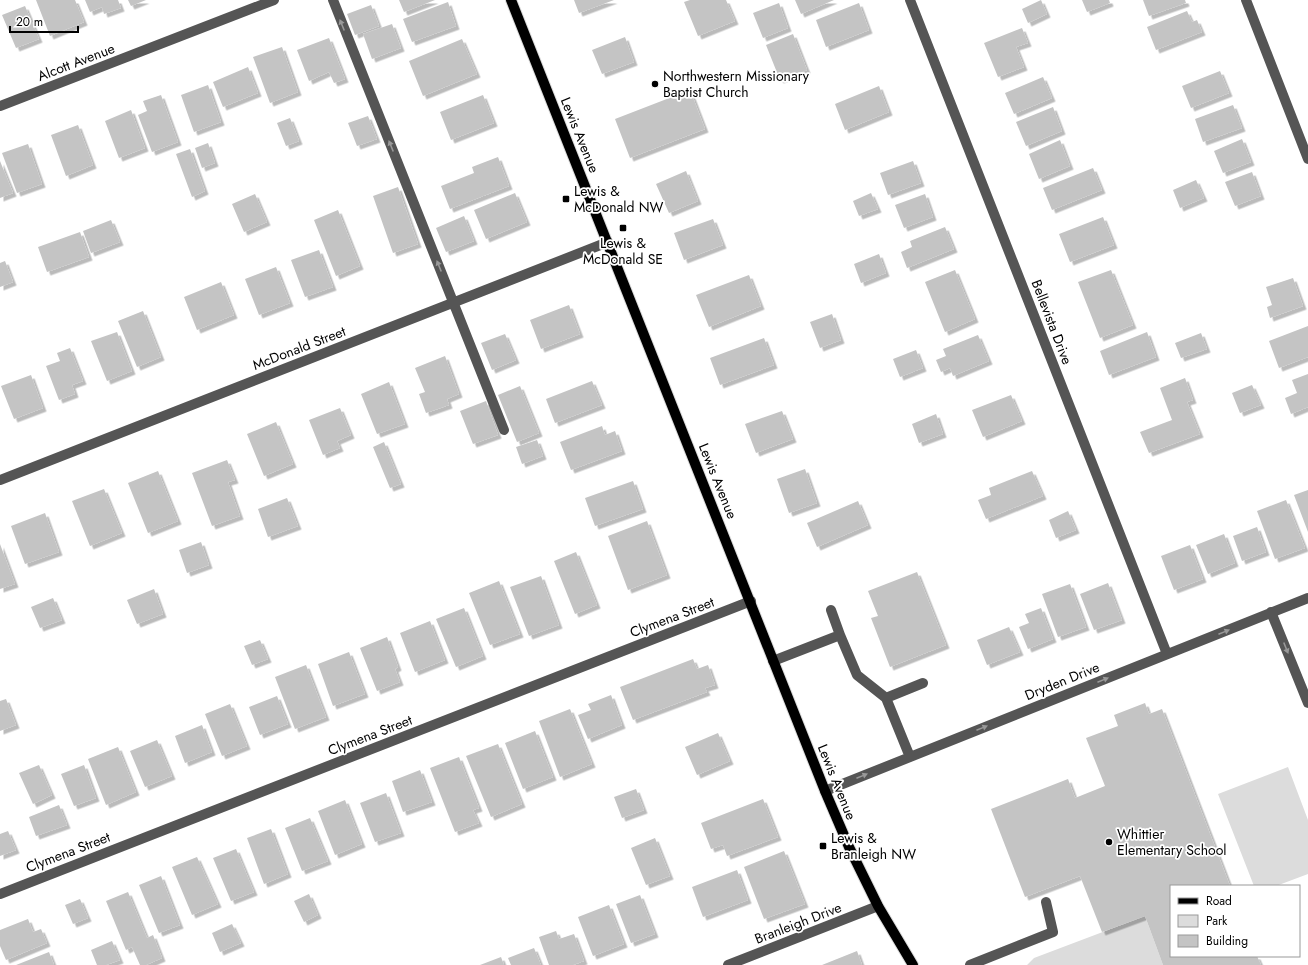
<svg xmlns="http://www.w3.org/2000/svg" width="1308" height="965" viewBox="0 0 1308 965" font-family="Jost,sans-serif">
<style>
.green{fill:#dcdcdc}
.building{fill:#c4c4c4;filter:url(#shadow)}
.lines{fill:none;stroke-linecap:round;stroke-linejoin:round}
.major-casing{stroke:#dbdbdb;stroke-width:12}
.minor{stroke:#555;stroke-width:10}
.major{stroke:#000;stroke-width:10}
.oneway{fill:#999}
.poi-dot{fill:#000;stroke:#fff;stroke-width:1.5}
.labels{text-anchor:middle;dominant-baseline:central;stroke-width:3.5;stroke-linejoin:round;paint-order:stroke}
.street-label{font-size:14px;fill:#000;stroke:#fff}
.poi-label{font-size:14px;fill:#000;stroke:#fff;text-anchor:start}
</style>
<defs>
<filter id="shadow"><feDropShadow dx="3.5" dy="3.5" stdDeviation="0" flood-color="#0004"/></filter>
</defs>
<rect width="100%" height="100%" fill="#fff"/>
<path class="green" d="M1288 767 1308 820V874L1276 886H1254L1218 794Z
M1145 916 1163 965H1027L1034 958Z"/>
<path class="building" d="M36 0H75L84 22 50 36Z
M85 0H118L121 8 104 14 102 7 90 12Z
M128 0H146L131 6Z
M399 0H435L404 12Z
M574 0H614L579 13Z
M690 0H726L735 21 698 36 684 2Z
M795 0H834L801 14Z
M1041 0 1047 14 1028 23 1022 9Z
M1082 0H1109L1110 3 1087 12Z
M1143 0H1185L1186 3 1149 16Z
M448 2 456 26 412 42 403 19Z
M779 3 788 28 763 38 753 13Z
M859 3 869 30 826 47 816 20Z
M371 5 379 26 355 35 347 14Z
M25 6 39 39 16 48 2 15Z
M1187 11 1192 22 1197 20 1202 32 1156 50 1147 27Z
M392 24 401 48 372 59 363 34Z
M1022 28 1028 43 1016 47 1024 67 998 77 984 43Z
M793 34 807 70 780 80 766 45Z
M625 37 634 62 602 74 592 50Z
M329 38 345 79 334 83 329 72 309 81 297 50Z
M462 39 477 74 423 96 409 61Z
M282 47 298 92 270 103 253 57Z
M248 67 258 93 223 107 213 82Z
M1220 71 1229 93 1191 108 1182 86Z
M1043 77 1052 98 1014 114 1005 93Z
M208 85 221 122 194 132 181 95Z
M879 86 889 112 845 130 835 104Z
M690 90 705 129 630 158 615 119Z
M161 95 178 142 152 152 138 115 147 111 143 101Z
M483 95 494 123 451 140 440 112Z
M1233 105 1242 128 1203 142 1195 119Z
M1053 107 1062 131 1026 146 1016 122Z
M131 110 145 148 119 158 105 121Z
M368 116 377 139 357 146 348 123Z
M290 118 299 141 286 146 277 123Z
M78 125 93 165 66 176 51 135Z
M1242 139 1251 162 1223 173 1214 151Z
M1060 140 1070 166 1039 179 1029 154Z
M208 143 215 163 202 168 195 148Z
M28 144 42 184 17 193 2 153Z
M190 149 205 191 192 197 176 154Z
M498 157 509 186 450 209 441 186 474 173 472 167Z
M0 161 13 193 0 198Z
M913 161 921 183 888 195 880 173Z
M1093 168 1102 190 1052 210 1043 188Z
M686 171 698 201 669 213 656 184Z
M1252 172 1261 196 1235 206 1225 182Z
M1196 180 1204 198 1180 208 1173 190Z
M398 187 418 244 393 253 373 196Z
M515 193 527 222 486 239 474 210Z
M871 193 878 209 859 216 853 201Z
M255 194 267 222 244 232 232 204Z
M925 194 933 217 904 228 895 205Z
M338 210 360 266 336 276 314 220Z
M464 216 474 241 446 252 436 228Z
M1103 217 1114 245 1070 262 1059 234Z
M713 219 723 245 684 260 674 233Z
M111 220 120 242 91 253 83 231Z
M945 227 954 249 907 268 901 252 912 247 910 241Z
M80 232 89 257 47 272 38 247Z
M319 250 333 287 305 297 291 260Z
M879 254 886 273 861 283 854 264Z
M5 261 13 282 0 287V263Z
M276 267 290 303 259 315 245 279Z
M955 270 975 319 945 332 925 282Z
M1111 270 1133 325 1100 338 1078 282Z
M749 275 761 306 709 327 696 295Z
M1293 278 1303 306 1270 318 1267 307 1272 305 1266 287Z
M221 282 234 315 197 330 184 297Z
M569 305 580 334 541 349 530 320Z
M143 311 161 357 137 367 118 321Z
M832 314 841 340 820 348 810 322Z
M1308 326V357L1279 368 1269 341Z
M117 332 132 371 107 381 91 341Z
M1147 332 1156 357 1109 375 1100 351Z
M1201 333 1207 349 1181 358 1175 343Z
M505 334 516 360 492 370 481 343Z
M978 335 989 361 953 376 950 368 941 372 936 360 946 356 943 349Z
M764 338 774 365 720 385 710 358Z
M70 348 83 381 72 385 75 394 59 400 46 366 60 361 57 353Z
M916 350 923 368 900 377 893 359Z
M445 356 459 394 447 399 449 405 426 413 419 394 425 392 415 368Z
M1308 374V407L1291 414 1285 398 1297 393 1292 380Z
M31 375 43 408 14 419 1 386Z
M1185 378 1193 400 1187 402 1200 434 1149 453 1140 432 1172 420 1160 388Z
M592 381 602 405 555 423 546 399Z
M389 382 405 424 377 434 361 394Z
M1252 385 1261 405 1240 413 1232 393Z
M520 386 539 433 517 442 498 395Z
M1011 395 1022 421 983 437 972 410Z
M486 401 498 435 473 444 460 411Z
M340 408 351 435 337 441 340 448 323 455 309 420Z
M782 411 793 439 756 453 745 424Z
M936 414 943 434 919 443 912 424Z
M276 422 293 464 264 476 247 434Z
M602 426 605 435 615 431 622 451 571 470 560 442Z
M537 440 543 456 522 464 516 447Z
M384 442 401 484 390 488 373 447Z
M227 460 235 480 228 482 240 516 212 526 192 473Z
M805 469 817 503 789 513 777 479Z
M158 471 178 521 148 533 128 483Z
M1032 471 1043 496 986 519 978 500 991 495 989 488Z
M633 481 643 509 595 526 585 498Z
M104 489 122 533 90 546 72 501Z
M1308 490V532L1294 495Z
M287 498 298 526 268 537 258 509Z
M1286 500 1305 548 1275 559 1257 511Z
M858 501 868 525 817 547 807 523Z
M1068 511 1076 530 1056 538 1049 520Z
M45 513 59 552 25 564 11 526Z
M647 521 667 575 628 590 608 536Z
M1257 527 1266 552 1242 561 1233 536Z
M1224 534 1235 563 1208 574 1196 545Z
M201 542 209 565 187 573 179 550Z
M0 544 15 584 0 589Z
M1190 545 1203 579 1174 590 1161 556Z
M576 552 597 605 575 614 554 561Z
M917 572 946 645 890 667 871 618 878 616 868 591Z
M541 576 559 625 529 636 510 587Z
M499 581 520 634 490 645 469 593Z
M1108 583 1122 620 1094 630 1080 594Z
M1070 584 1086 627 1058 637 1042 594Z
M154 589 163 614 137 624 127 600Z
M53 598 62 620 40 628 31 607Z
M464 608 483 656 456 667 436 619Z
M1041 608 1053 639 1028 649 1019 627 1029 623 1025 614Z
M430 621 445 660 415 672 400 633Z
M1009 627 1020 652 987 665 977 640Z
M387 637 398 667 395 669 400 682 377 691 360 648Z
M260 640 268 659 252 665 244 646Z
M349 652 365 694 333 706 318 664Z
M693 659 697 669 708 665 715 685 705 688 707 692 633 720 620 687Z
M306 665 326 717 295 729 275 677Z
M611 695 622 725 588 739 578 715 591 710 588 704Z
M277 696 288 724 260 735 249 707Z
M6 699 16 725 0 731V701Z
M1145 703 1149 714 1162 709 1230 886H1171V956H1257L1261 965H1163L1145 916 1102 932 1080 876 1025 897 991 809 1068 779 1075 798 1105 786 1086 738 1118 726 1114 715Z
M230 704 247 746 222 756 205 714Z
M570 709 592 764 560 777 539 721Z
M202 725 212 752 185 763 175 736Z
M535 731 553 777 523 789 505 743Z
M718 733 730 761 697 775 685 747Z
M157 740 172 776 145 787 130 751Z
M498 744 522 804 491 817 466 756Z
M118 747 136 792 106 805 88 759Z
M459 757 479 808 473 810 479 823 455 832 430 768Z
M39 765 52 795 33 804 19 773Z
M84 765 96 798 74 806 61 774Z
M420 770 432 802 403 812 392 781Z
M636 789 644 810 622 818 614 797Z
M386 793 401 833 375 842 360 803Z
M763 799 778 837 727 856 723 845 711 849 701 823Z
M345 800 362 844 335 855 318 811Z
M59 805 67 825 36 836 29 817Z
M310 818 328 861 302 871 285 828Z
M271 829 288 874 264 884 247 838Z
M8 831 16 850 0 856V834Z
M655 838 670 876 646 885 631 848Z
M236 849 254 892 231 901 213 858Z
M784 851 805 904 764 919 744 867Z
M197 857 218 904 192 915 172 867Z
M737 870 748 900 703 917 692 887Z
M161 876 180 925 159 933 139 885Z
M128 892 147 938 153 935 162 958 146 965H140L132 947 126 950 106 901Z
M309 894 318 915 304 922 294 901Z
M640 895 655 934 631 943 616 904Z
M80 899 88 918 73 924 65 905Z
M609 905 624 944 593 956 578 917Z
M28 919 33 932 41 929 47 943 6 960 0 946V930Z
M232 924 241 943 220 952 212 933Z
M556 931 559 939 574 934 584 961 573 965H549L539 937Z
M112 941 120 960 106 965H97L91 950Z
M534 948 541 965H511L508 958Z
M857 951 862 965H822Z
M49 952 54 965H16Z
M501 957 504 965H480Z"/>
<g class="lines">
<g class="major-casing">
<path id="major" d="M511 0 825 791 849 847 878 906 913 965"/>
</g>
<path class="minor" d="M333 0 504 430
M910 0 1167 654
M1246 0 1308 159
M0 106 274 0
M0 480 608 242
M831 610 840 635
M1271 612 1308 703
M773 661 840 635 857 675 886 698 910 757
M886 698 923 683
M825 791 1308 598
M0 894 751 601
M728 965 878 906
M970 965 1053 932 1046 902"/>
<use href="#major" class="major"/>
</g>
<defs><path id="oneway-solid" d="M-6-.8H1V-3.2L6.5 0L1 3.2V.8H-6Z"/></defs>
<g class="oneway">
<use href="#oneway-solid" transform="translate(342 25) rotate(-112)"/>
<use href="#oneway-solid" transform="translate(391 146) rotate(-112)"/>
<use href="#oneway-solid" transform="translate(439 266) rotate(-112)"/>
<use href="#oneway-solid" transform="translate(1224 632) rotate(-22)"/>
<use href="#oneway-solid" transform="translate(1286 648) rotate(68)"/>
<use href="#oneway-solid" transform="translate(1103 680) rotate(-22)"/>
<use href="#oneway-solid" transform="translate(982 728) rotate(-22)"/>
<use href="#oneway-solid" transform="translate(862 776) rotate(-22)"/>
</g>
<g class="poi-dot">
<circle cx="655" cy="84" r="4"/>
<rect x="562" y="195" width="8" height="8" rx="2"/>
<rect x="619" y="224" width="8" height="8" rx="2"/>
<circle cx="1109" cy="842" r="4"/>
<rect x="819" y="842" width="8" height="8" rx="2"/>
</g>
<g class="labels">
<g class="street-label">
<text transform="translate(76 62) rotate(-21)">Alcott Avenue</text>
<text transform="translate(580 135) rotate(68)">Lewis Avenue</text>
<text transform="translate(1052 322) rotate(69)">Bellevista Drive</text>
<text transform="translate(299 348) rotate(-21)">McDonald Street</text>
<text transform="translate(718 481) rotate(68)">Lewis Avenue</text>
<text transform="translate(672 617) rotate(-21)">Clymena Street</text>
<text transform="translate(1062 681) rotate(-22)">Dryden Drive</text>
<text transform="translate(370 735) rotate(-21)">Clymena Street</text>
<text transform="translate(837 782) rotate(68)">Lewis Avenue</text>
<text transform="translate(68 852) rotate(-21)">Clymena Street</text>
<text transform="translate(798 923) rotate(-21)">Branleigh Drive</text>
</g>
<g class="poi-label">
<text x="663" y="76">Northwestern Missionary<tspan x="663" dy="16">Baptist Church</tspan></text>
<text x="574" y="191">Lewis &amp;<tspan x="574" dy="16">McDonald NW</tspan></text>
<text x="623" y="243" text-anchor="middle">Lewis &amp;<tspan x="623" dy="16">McDonald SE</tspan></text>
<text x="1117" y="834">Whittier<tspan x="1117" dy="16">Elementary School</tspan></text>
<text x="831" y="838">Lewis &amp;<tspan x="831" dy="16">Branleigh NW</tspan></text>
</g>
</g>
<rect x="1170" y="885" width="130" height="72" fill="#ffffff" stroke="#999999"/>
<rect x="1178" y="898" width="20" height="6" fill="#000000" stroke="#999999"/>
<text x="1206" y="905" font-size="12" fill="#000000">Road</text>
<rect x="1178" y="915" width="20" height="12" fill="#dcdcdc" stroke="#999999"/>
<text x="1206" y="925" font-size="12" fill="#000000">Park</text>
<rect x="1178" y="935" width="20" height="12" fill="#c4c4c4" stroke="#999999"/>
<text x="1206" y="945" font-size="12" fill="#000000">Building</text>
<path d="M10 26v6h68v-6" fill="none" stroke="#000000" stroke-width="2"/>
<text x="16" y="26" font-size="12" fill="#000000" stroke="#ffffff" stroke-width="3" paint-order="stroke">20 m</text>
</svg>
